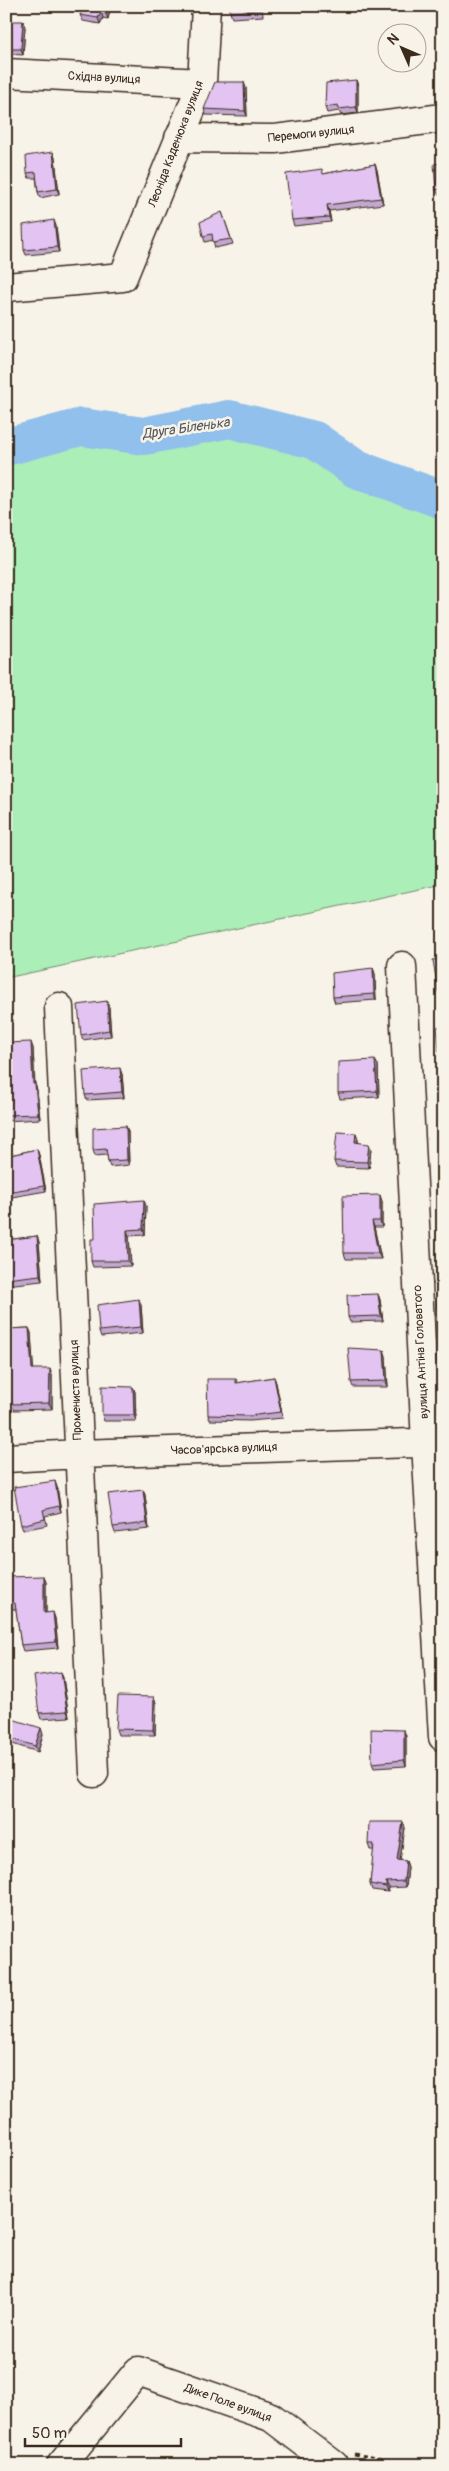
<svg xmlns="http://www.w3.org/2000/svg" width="449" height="2471" viewBox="0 0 449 2471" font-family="Pangolin,sans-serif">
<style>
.green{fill:#abeeb8;stroke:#738c6b}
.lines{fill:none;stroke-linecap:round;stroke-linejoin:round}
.river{stroke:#91c0ec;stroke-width:38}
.minor-casing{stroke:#3b2a1e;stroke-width:31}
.path{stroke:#3b2a1e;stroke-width:3;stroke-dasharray:4 4;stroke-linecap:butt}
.minor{stroke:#f7f3e8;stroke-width:28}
.wall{fill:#c2a8cf;stroke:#3b2a1e}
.shaded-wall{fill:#9e88a9;stroke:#3b2a1e}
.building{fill:#e2c3f1;stroke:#3b2a1e}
.labels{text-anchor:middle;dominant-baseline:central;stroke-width:5;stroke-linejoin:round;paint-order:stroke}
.street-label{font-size:12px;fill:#3b2a1e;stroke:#f7f3e8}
.water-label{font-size:14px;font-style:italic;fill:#55575c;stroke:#f7f3e8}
</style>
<rect width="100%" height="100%" fill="#f7f3e8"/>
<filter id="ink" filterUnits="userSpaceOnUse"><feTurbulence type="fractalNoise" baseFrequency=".02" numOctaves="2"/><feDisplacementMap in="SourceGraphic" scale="10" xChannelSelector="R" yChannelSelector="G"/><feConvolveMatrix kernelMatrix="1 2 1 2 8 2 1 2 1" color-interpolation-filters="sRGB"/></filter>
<g filter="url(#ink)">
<path class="green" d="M229 419 314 440 356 469 443 500V884L6 978V447L81 427 144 436Z"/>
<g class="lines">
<path class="river" d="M6 447 81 427 144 436 229 419 314 440 356 469 443 500"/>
<g class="minor-casing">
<path id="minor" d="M6 73 202 83
M179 138 275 139 443 118
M6 287 123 277 202 83 206 6
M402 966 426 1443 443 1737
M59 1007 94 1773
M6 1458 79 1454 443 1442
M61 2465 138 2371 271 2417 334 2465"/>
</g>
<path class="path" d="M354 2454 416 2465"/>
<use href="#minor" class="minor"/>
</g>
<path class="wall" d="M111 6 108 19 103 18 100 24 83 21 80 15Z
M262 6 263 16 232 18 230 12Z
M6 21 25 27 23 55 6 54Z
M356 80 358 86V113L341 115 339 111 327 113 325 107Z
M246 88 247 116 206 115 204 109Z
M53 152 55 158 59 194 40 198 38 192 36 178H29L27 173Z
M443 163V194L439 195 436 190Z
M375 164 377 170 383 204 329 211 331 222 294 226 292 220 323 174Z
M222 212 233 244 215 248 213 240 205 242 203 236Z
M56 226 59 252 26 255 24 250Z
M443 958V996H441L438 991Z
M373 968 375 974 376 1000 335 1003 333 997Z
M109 1007 111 1036 83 1040 81 1035Z
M443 1026V1055L441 1056 439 1050Z
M6 1043 33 1048 35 1084 37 1090 40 1119 6 1121Z
M378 1065 379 1097 340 1099 338 1093Z
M122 1074 124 1098 87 1100 85 1095Z
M126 1126 128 1132 129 1165 110 1167 108 1161 107 1155 95 1156 93 1150Z
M356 1133 358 1139V1142L371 1149 369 1168 336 1167 334 1161Z
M37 1149 39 1155 46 1191 6 1198V1156Z
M382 1201V1227H374L381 1259H346L344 1253Z
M146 1206 145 1235 129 1236 131 1266 93 1267 91 1261Z
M37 1236 39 1242 42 1281 6 1285V1240Z
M443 1287V1311H439L437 1306Z
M378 1294 380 1300 383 1321 350 1322 348 1317Z
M141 1305 143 1333 101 1337 99 1331Z
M29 1328 31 1333 33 1369 52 1375V1409L14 1410 12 1404 8 1364H6V1329Z
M384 1350 386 1356 388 1387H353L351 1382Z
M274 1377 276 1383 283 1418 250 1421 210 1420 208 1415 236 1379 238 1383Z
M133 1387 135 1392 136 1421H104L102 1415Z
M57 1487 61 1512 45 1516 47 1525 23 1530 21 1525Z
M143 1490 145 1495 149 1529 115 1533 113 1527Z
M46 1582V1613L55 1618 58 1648 23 1651 21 1645 16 1609H9L7 1603Z
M61 1672 63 1678 69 1717 41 1719 39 1713Z
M154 1697 156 1703 155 1735H118L116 1729Z
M6 1726 43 1734 38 1752 6 1742Z
M406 1736V1766L374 1768 372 1763Z
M403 1822 405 1828 400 1860 406 1861 408 1867 406 1887 389 1888 388 1892 372 1890 370 1884 374 1850H370L368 1844Z"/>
<path class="shaded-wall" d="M108 6H111L108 19 106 14Z
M101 12 103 18 100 24 98 18Z
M23 21 25 27 23 55 21 49Z
M356 80 358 86V113L356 107Z
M244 82 246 88 247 116 245 111Z
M53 152 55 158 59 194 57 189Z
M375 164 377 170 383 204 381 198Z
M327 205 329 211 331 222 329 217Z
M54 220 56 226 59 252 57 247Z
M373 968 375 974 376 1000 374 994Z
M107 1001 109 1007 111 1036 109 1030Z
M31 1042 33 1048 35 1090 33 1084Z
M375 1060 378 1065 379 1097 377 1091Z
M120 1068 122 1074 124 1098 122 1092Z
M35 1084 37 1090 40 1119 38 1114Z
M126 1126 128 1132 129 1165 127 1160Z
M356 1133 358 1139 357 1148 355 1142Z
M369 1144 371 1149 369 1168 367 1162Z
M37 1149 39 1155 46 1191 44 1186Z
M380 1195 382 1201V1227L380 1221Z
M144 1200 146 1206 145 1235 143 1229Z
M372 1221 374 1227 381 1259 378 1253Z
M127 1230 129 1236 131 1266 128 1261Z
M37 1236 39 1242 42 1281 40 1275Z
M378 1294 380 1300 383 1321 381 1316Z
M139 1299 141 1305 143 1333 141 1327Z
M29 1328 31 1333 34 1375 32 1369Z
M384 1350 386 1356 388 1387 386 1381Z
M50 1369 52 1375V1409L49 1403Z
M274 1377 276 1383 283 1418 281 1412Z
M133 1387 135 1392 136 1421 134 1415Z
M55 1481 57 1487 61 1512 59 1506Z
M143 1490 145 1495 149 1529 147 1523Z
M44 1576 46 1582V1618L44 1613Z
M53 1612 55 1618 58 1648 56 1642Z
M61 1672 63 1678 69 1717 67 1711Z
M154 1697 156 1703 155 1735 153 1730Z
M41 1728 43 1734 38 1752 35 1746Z
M404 1730 406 1736V1766L404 1760Z
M403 1822 405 1828 399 1866 397 1860Z
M406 1861 408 1867 406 1887 404 1881Z
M386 1882 389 1888 388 1892 386 1887Z"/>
<path class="building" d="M83 6H108L106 14 101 12 98 18 80 15Z
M229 6H261V10L230 12Z
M6 21H23L21 49H6Z
M356 80V107L339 109 338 105 325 107 326 83Z
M215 82H244L245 111 204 109Z
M53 152 57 189 38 192 36 172 27 173 26 156Z
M443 163V188L436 190 434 164Z
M375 164 381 198 327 205 329 217 292 220 286 174 322 169 323 174Z
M222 212 231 239 213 242 212 234 203 236 200 222Z
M54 220 57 247 24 250 23 225Z
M443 958V990L438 991 433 960Z
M373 968 374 994 333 997 332 973Z
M107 1001 109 1030 81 1035 78 1005Z
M443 1026V1049L439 1050 437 1027Z
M31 1042 33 1084H35L38 1114 6 1115V1043Z
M375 1060 377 1091 338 1093V1062Z
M120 1068 122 1092 85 1095 83 1071Z
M126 1126 127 1160 108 1161 106 1149 93 1150V1128Z
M337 1132 356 1133 355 1142 369 1144 367 1162 334 1161Z
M37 1149 44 1186 6 1192V1156Z
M380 1195V1221H372L378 1253H344L343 1196Z
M144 1200 143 1229 127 1230 128 1261H91V1239H95L94 1204Z
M37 1236 40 1275 6 1279V1240Z
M437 1287H443V1306H437Z
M378 1294 381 1316 348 1317 347 1295Z
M139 1299 141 1327 99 1331 97 1305Z
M29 1328 32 1369H50L49 1403 12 1404 8 1358H6V1329Z
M348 1348 384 1350 386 1381 351 1382Z
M274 1377 281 1412 248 1416 208 1415 207 1379H236V1383Z
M102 1386 133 1387 134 1415H102Z
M55 1481 59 1506 43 1510 45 1519 21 1525 14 1487Z
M143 1490 147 1523 113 1527 108 1494Z
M44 1576V1613L53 1612 56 1642 21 1645 15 1603H7L6 1577Z
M61 1672 67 1711 39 1713 34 1676Z
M118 1696 154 1697 153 1730 116 1729Z
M9 1718 41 1728 35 1746 6 1737V1726Z
M371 1729 404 1730V1760L372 1763Z
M369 1822H403L397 1860 406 1861 404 1881 386 1882V1887L370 1884 374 1844H368Z"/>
</g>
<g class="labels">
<g class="street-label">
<text transform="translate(104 78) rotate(3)">Східна вулиця</text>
<text transform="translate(311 134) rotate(-6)">Перемоги вулиця</text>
<text transform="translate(176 144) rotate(-69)">Леоніда Каденюка вулиця</text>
<text transform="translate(421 1352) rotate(-93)">вулиця Антіна Головатого</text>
<text transform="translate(76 1390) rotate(-92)">Промениста вулиця</text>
<text transform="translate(224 1449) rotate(-2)">Часов'ярська вулиця</text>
<text transform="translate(228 2403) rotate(20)">Дике Поле вулиця</text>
</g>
<g class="water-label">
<text transform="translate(186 428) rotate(-8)">Друга Біленька</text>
</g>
</g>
<rect width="449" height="2471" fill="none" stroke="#f7f3e8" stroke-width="25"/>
<rect x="12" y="12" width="424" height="2446" fill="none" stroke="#3b2a1e" stroke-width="2" filter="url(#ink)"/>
<g transform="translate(402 48) rotate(315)"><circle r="24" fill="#f7f3e8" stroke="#aca397"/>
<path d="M0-4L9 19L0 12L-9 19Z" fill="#3b2a1e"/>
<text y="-8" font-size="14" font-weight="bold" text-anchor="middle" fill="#3b2a1e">N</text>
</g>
<path d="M25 2438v8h156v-8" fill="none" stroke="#3b2a1e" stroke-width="2.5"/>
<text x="32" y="2438" font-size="15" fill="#3b2a1e" stroke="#f7f3e8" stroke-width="4" paint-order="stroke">50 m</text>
</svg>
